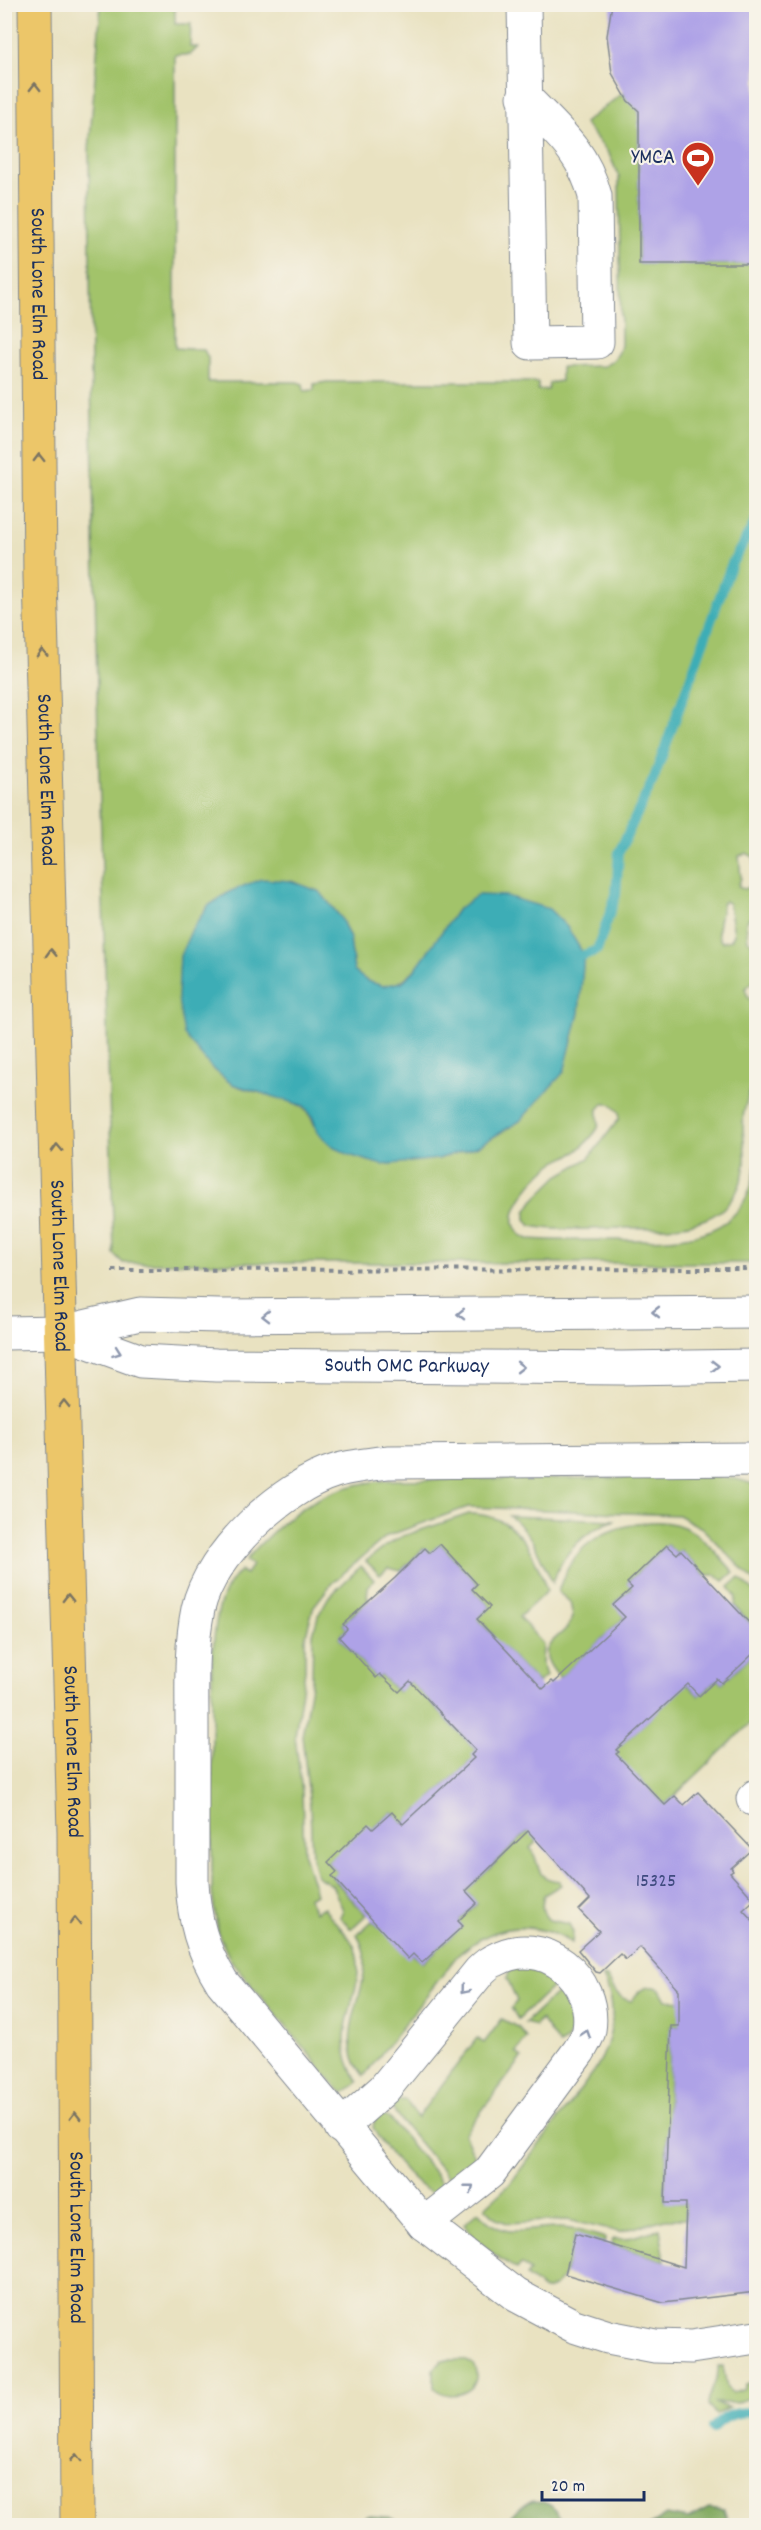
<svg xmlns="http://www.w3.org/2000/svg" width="761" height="2530" viewBox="0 0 761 2530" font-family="Dekko,sans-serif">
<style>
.green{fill:#a2c36b;stroke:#5e7964;stroke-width:1.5;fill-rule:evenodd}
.forest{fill:#81a95f;stroke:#4e6c5e;stroke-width:1.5}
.water{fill:#3cadb6;stroke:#2c6e8a;stroke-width:1.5}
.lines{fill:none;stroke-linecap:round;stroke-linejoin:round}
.stream{stroke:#3cadb6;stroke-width:10}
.building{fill:#aea2e7}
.minor-casing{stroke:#828890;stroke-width:35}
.major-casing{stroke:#828890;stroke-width:35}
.path{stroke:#828890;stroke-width:4;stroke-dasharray:4.5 4.5;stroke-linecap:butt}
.minor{stroke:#fff;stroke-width:33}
.major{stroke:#ecc669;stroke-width:33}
.oneway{stroke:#797363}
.oneway2{stroke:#8d97ae}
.labels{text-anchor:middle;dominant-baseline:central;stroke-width:4.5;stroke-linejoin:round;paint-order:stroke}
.number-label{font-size:20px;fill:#404c80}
.poi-label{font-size:22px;fill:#1b2f5e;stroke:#f7f3e8;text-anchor:end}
.street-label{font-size:22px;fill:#1b2f5e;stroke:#f7f3e8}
</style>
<rect width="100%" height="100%" fill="#f7f3e8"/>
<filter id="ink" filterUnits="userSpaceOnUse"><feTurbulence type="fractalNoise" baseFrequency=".0167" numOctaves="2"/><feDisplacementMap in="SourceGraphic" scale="12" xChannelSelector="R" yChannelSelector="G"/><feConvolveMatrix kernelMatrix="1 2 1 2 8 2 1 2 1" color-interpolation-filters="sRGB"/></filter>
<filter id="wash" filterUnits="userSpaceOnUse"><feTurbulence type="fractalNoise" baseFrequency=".008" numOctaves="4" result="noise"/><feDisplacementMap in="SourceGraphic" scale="24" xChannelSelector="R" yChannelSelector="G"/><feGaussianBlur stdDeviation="1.35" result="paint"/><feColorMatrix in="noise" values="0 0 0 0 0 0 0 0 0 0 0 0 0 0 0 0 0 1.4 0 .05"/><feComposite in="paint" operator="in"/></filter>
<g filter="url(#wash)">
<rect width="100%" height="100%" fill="#e9e2c1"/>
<path class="green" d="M101 5H175V24H191L190 47H198L190 55H175V348L204 350 208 358V382H297L303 384 304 391 314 390V384L327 382H532L538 383V390H548L549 383 561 381V367L604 366C614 361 620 354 621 344L619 177 609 154 584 123 623 93 639 111V264H756V916L749 918 746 923 748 940 756 947V979L745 989 749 999 756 1001C756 1020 760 1053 756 1070 753 1086 745 1101 743 1118 742 1133 746 1148 745 1164 736 1232 674 1227 623 1228 593 1228 560 1232 531 1226L526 1219V1212L533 1201 558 1176 589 1158 619 1119V1112L610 1104H603L598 1109C597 1115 600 1123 598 1128 593 1136 583 1146 576 1152 568 1157 559 1159 551 1165 533 1180 492 1223 528 1239 557 1241 586 1240 615 1240 678 1240 747 1244 756 1163V1263H123L114 1254 98 741 91 375 89 150ZM746 853 754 857 756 870 749 887 744 889 738 887 741 878 739 856ZM291 881 320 892 341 918 350 939 354 971C362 978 371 985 383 986 414 987 442 932 458 909L520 1121 478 1146 438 1159 317 1132C305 1089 268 1101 233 1084 225 1080 218 1073 211 1067L192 929 208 906 231 891ZM725 901 729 904 734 934 731 940 722 942C713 933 722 916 722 904Z
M711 1477 737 1479 756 1485V1583L702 1528 678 1515 468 1507 387 1536 332 1583 314 1606 309 1623 305 1639V1670L295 1736 302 1792 304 1855 316 1894 308 1898 315 1912 324 1907C332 1922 352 1935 356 1952 368 1996 324 2029 358 2082L344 2093 337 2088 230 1959 218 1933 212 1892V1666C214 1635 215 1593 240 1571L246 1574 252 1565 246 1561 249 1556C291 1510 327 1484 391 1480Z
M469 1514C517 1514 534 1551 547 1591L519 1617 543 1644 542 1664 546 1676 538 1683 503 1647 488 1639 493 1635 477 1619 490 1607 472 1589 477 1584 440 1544 430 1553 424 1548 401 1571 388 1568 380 1575 366 1561 387 1545 403 1536Z
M509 1516 616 1520C588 1528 561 1553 553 1583 539 1557 535 1535 509 1516Z
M650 1522C692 1519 708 1544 734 1572L724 1581 716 1575H705L681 1550 677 1554 667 1545 628 1582 632 1588 614 1604 625 1617 560 1678C526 1641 566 1641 573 1617L570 1602 558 1592C572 1545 603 1527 650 1522Z
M361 1566 374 1580 368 1587 367 1597 369 1599 343 1624 347 1629 339 1637 376 1678 380 1674 398 1692 410 1681 476 1750 479 1763 470 1762 431 1798 424 1814 419 1809 403 1824 392 1812 373 1829 328 1862 337 1872 332 1877 366 1915 351 1929 340 1917 343 1910 332 1885 317 1876 312 1858 310 1806 302 1736 312 1679 313 1634 318 1616 328 1598Z
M739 1578 756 1593V1630L735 1606 736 1596 729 1587Z
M756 1651V1718L665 1805 637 1776 622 1788 603 1767 618 1752 611 1744 620 1746 687 1684 699 1696 717 1679 722 1683Z
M532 1828 541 1837 530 1848C543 1865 531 1878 559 1881L561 1885 544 1895C541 1904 541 1913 549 1920L569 1924 573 1932 572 1943C531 1918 492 1925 457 1956L364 2076C360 2071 356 2066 354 2060 338 2018 382 1975 357 1935L372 1921 423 1963 462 1926 458 1921 477 1904 466 1891Z
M510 1969C528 1969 540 1969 555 1979L551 1988 518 2019 511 2008 517 2001 507 1978Z
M602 1976 607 1977C613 1988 619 2000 632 2001 638 1990 648 1983 660 1989L666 2000 687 2001 679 2026H671L668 2109 675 2133 667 2134 665 2202 686 2203V2219H665L619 2232 567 2220 507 2223 497 2219 485 2207 509 2185 595 2070C612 2043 620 2006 602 1976Z
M565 1991C574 2006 574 2023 568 2040L559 2045 541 2019 535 2026 525 2023 556 1994Z
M502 2019 519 2028 527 2038 516 2052 522 2058 464 2134 477 2160 455 2181 447 2176 396 2115 391 2105 397 2100H406L417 2118 477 2038 484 2043Z
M381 2113 390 2119 437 2176 445 2189 437 2194C420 2194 379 2143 373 2127L375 2119Z
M478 2212C505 2243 526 2227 560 2228 575 2228 591 2234 606 2238L604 2243 575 2235C570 2254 568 2288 544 2290L526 2276 530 2271 521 2264 517 2269C503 2262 471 2238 464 2224Z
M660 2229 665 2261 611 2245 613 2239H625Z
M442 2360H464L473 2364C487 2390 452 2404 434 2388V2369Z
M718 2366H723L727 2388 733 2393 743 2390 745 2384 756 2380V2395L735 2403H714L729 2408 716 2415 708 2406C708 2392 720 2379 718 2366Z"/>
<path class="forest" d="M533 2501C549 2501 559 2509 561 2525H503L519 2508Z
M709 2508 724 2510 729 2525H650L666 2515 688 2519Z
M367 2516 389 2517 405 2525H349Z"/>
<path class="water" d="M261 879 291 881 320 892 341 918 350 939 354 971 367 981 383 986 402 982 414 971 458 909 478 895 506 896 549 909 567 927 584 955 579 1013 564 1072 520 1121 478 1146 438 1159 382 1165 349 1155 331 1145 317 1132 313 1118 304 1106 232 1084 211 1067 184 1035 178 998 180 956 192 929 208 906 231 891Z"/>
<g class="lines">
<path class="stream" d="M584 955 597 950 616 895 619 852 654 778 732 563 756 521
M713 2428C725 2415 739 2410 756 2413"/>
</g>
<g id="blocks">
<path class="building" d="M612 4H756V264H639V111L628 101 612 73 607 36Z
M440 1544 477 1584 472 1589 490 1607 477 1619 543 1689 552 1681 554 1683 625 1617 613 1605 632 1588 627 1583 667 1545 677 1554 681 1550 756 1630V1651L722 1683 717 1679 699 1696 688 1684 616 1750 619 1752 616 1754 665 1805 675 1796 684 1805 698 1792 752 1849 731 1868 733 1871 730 1873 754 1900 743 1910 756 1924V2292L663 2303 565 2274 575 2234 684 2267 686 2203H665L671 2026H679V1990L640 1947 626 1960 620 1954 600 1973 596 1972 578 1950 599 1931 579 1910 590 1899 528 1831 466 1891 477 1903 458 1921 463 1926 422 1963 413 1954 408 1959 332 1876 337 1872 328 1862 368 1824 373 1829 392 1812 403 1824 474 1758 471 1755 476 1750 410 1681 399 1692 380 1674 376 1678 339 1637 347 1629 343 1624 395 1578 425 1548 430 1553Z"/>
</g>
</g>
<g filter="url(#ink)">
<use href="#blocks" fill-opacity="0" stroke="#828890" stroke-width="1.5"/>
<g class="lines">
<g class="minor-casing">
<g id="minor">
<path d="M524 4 530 343 597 342 595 196C583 150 556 130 524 97"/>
<path id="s1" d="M62 1332 141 1361 216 1365 622 1368 756 1366"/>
<path d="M4 1333 62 1332 140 1314 219 1316 756 1312"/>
<path d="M756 1459 389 1462C371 1464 352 1466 335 1471 282 1487 210 1554 198 1609 190 1648 192 1688 192 1727 192 1779 192 1831 192 1882 194 1920 202 1950 222 1982L424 2224 516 2295 574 2326 608 2337 655 2346 691 2347 756 2337"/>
<path d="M753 1799 756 1796"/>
<path d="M341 2127 384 2089 480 1971C484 1967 489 1962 495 1960 543 1933 597 1978 589 2030 588 2037 582 2045 579 2051L489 2173 424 2224"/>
</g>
</g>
<g class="major-casing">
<g id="major">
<path id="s2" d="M35 4 40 577 74 1832 77 2526"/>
</g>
</g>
<path class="path" d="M112 1270 756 1269"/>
<use href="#minor" class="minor"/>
<use href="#major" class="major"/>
</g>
<defs><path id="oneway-chevron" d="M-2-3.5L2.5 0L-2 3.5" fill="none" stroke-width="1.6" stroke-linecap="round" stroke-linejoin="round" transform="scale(1.5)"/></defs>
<g class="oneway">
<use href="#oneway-chevron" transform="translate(35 87) rotate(-90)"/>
<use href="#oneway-chevron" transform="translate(39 458) rotate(-91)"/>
<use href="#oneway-chevron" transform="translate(42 653) rotate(-92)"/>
<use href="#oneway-chevron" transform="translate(51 953) rotate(-92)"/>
<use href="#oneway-chevron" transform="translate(57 1148) rotate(-92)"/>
<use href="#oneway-chevron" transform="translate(64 1404) rotate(-91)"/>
<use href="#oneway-chevron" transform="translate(68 1598) rotate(-91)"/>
<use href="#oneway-chevron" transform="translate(75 1921) rotate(-90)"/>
<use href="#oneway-chevron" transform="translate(75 2116) rotate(-90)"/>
<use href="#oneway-chevron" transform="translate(76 2458) rotate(-90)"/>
</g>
<g class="oneway2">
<use href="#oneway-chevron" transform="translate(656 1312) rotate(180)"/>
<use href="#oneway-chevron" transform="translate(461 1314) rotate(179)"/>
<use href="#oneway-chevron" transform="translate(266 1316) rotate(179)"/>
<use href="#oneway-chevron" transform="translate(117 1352) rotate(20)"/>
<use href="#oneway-chevron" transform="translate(715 1366) rotate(-1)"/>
<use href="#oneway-chevron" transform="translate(520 1367)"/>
<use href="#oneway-chevron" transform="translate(464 1990) rotate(129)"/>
<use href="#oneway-chevron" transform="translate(586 2034) rotate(-72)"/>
<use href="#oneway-chevron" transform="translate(470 2188) rotate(-38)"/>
</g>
</g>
<defs>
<g id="stadium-pin" transform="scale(1.725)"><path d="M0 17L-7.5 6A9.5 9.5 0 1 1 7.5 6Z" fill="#c8321e" stroke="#f7f3e8"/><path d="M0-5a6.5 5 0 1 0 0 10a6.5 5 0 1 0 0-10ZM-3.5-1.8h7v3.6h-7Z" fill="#fff"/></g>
</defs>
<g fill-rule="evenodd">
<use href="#stadium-pin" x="698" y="158"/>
</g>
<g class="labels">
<g class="number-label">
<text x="656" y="1882">15325</text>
</g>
<g class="poi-label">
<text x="675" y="158">YMCA</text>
</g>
<g class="street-label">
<text stroke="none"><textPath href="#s2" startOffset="290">South Lone Elm Road</textPath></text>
<text stroke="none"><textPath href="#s2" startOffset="776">South Lone Elm Road</textPath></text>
<text stroke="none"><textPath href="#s2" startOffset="1262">South Lone Elm Road</textPath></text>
<text stroke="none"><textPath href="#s1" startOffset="350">South OMC Parkway</textPath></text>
<text stroke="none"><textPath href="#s2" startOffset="1748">South Lone Elm Road</textPath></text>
<text stroke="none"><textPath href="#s2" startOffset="2234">South Lone Elm Road</textPath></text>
</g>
</g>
<rect width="761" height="2530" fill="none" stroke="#f7f3e8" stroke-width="24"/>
<path d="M542 2491v9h102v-9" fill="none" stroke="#1b2f5e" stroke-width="3"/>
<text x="551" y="2491" font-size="18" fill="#1b2f5e" stroke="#f7f3e8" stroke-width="4.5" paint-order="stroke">20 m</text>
</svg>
